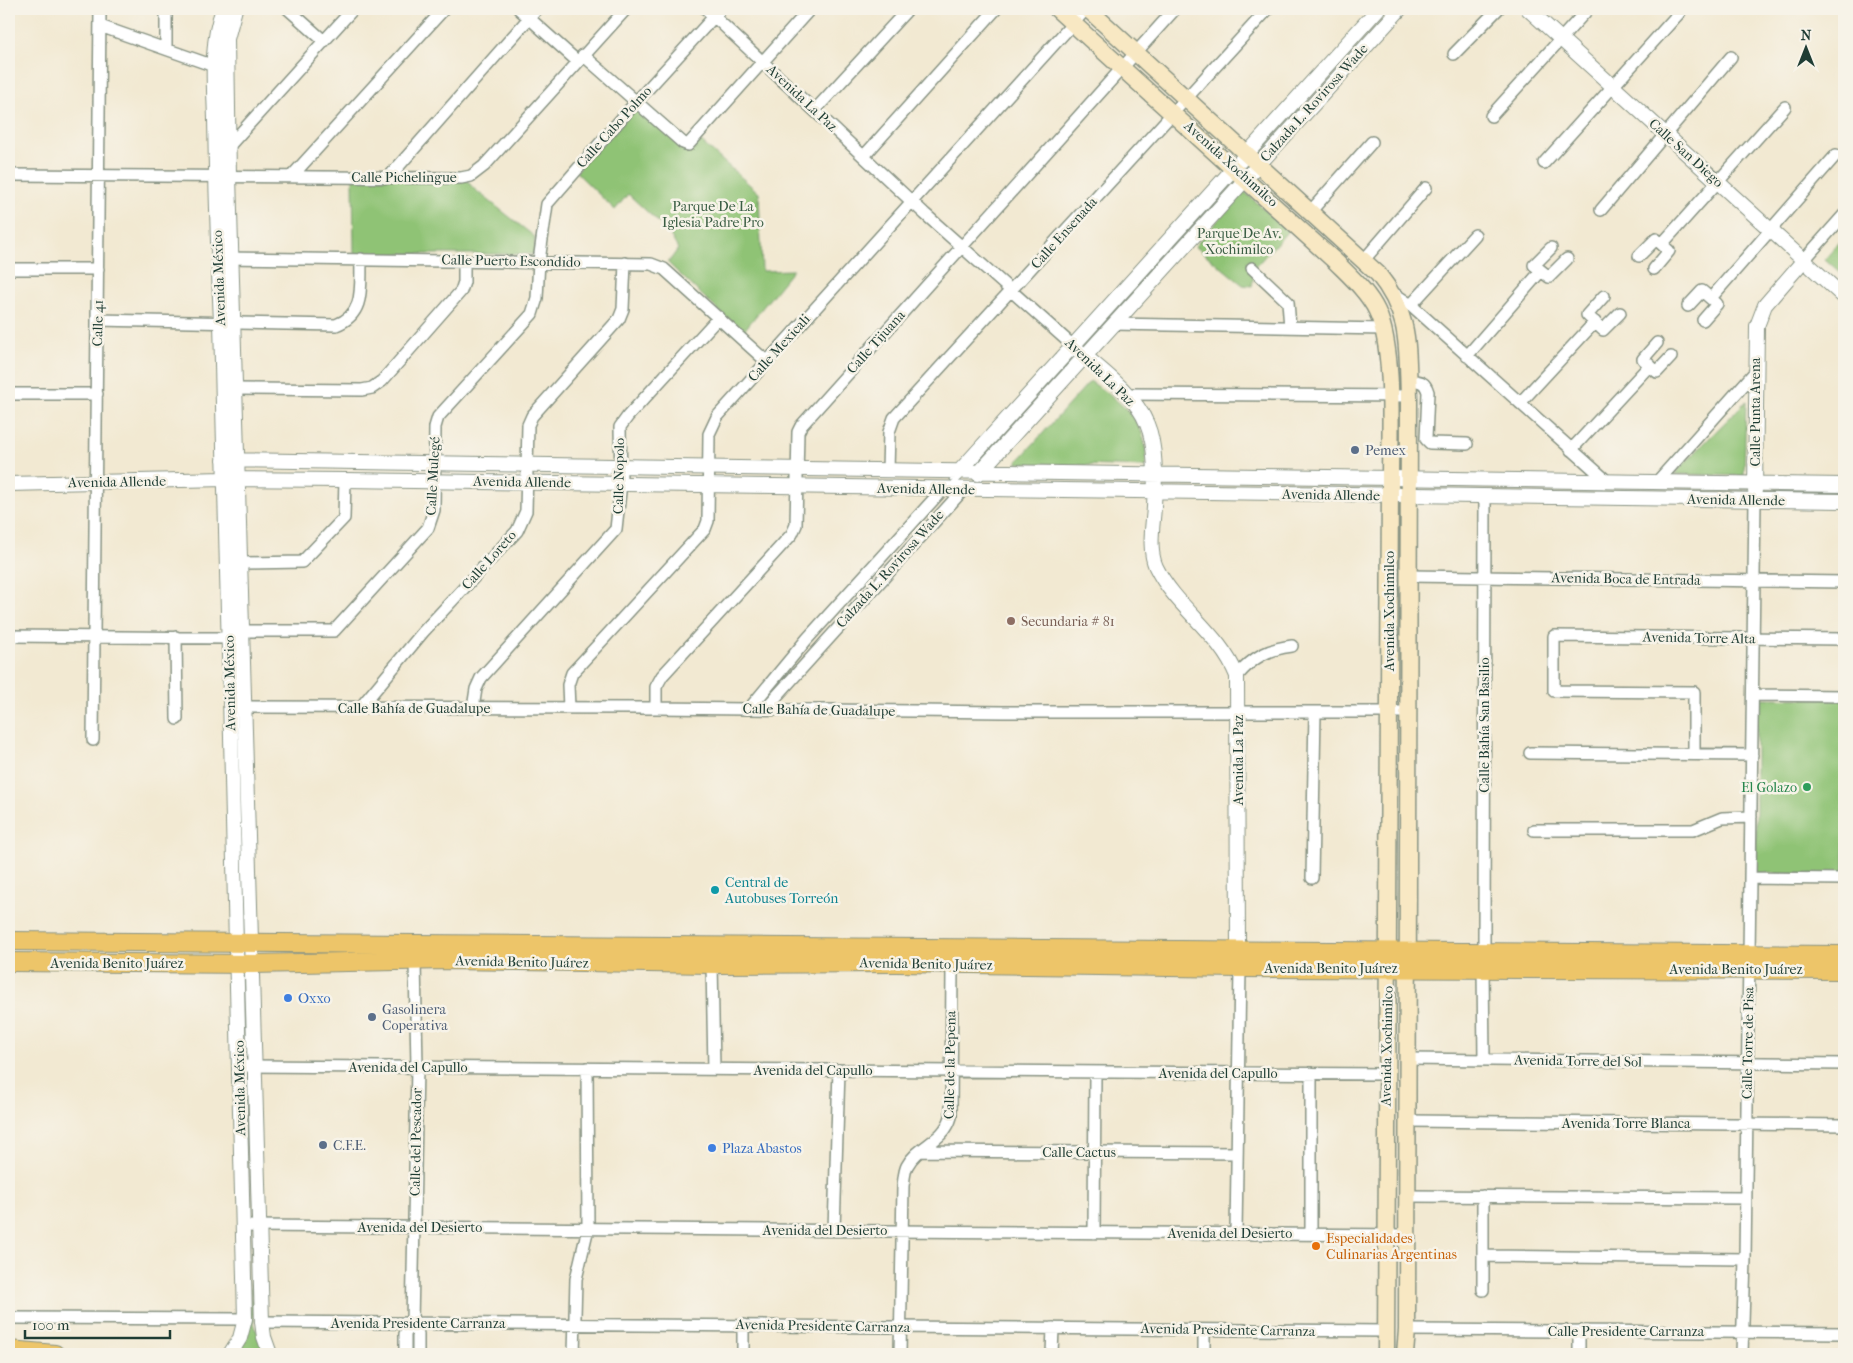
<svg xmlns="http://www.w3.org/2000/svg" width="1853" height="1363" viewBox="0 0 1853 1363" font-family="'IM FELL French Canon',serif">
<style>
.green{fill:#8fc375;stroke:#578054}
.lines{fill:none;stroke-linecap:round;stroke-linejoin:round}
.minor-casing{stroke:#889383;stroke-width:14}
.tertiary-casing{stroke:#889383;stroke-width:16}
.secondary-casing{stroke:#889383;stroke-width:19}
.primary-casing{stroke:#889383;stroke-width:20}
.minor{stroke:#fff;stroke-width:11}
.tertiary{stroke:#fff;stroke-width:14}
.secondary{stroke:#f8e8c3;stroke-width:16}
.primary{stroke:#edc569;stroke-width:18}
.service-dot{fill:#5c6f8a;stroke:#f7f3e8;stroke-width:2}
.education-dot{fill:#8d6e63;stroke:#f7f3e8;stroke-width:2}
.leisure-dot{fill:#2e9e5b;stroke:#f7f3e8;stroke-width:2}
.culture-dot{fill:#0f9aa8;stroke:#f7f3e8;stroke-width:2}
.shop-dot{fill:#3f7fe0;stroke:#f7f3e8;stroke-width:2}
.food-dot{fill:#e8710a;stroke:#f7f3e8;stroke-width:2}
.labels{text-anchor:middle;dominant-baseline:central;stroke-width:5;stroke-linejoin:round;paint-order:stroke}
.street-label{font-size:14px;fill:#1f3d34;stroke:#f7f3e8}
.park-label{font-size:14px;fill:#3b5e44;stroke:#f7f3e8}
.service-label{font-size:14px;fill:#4e5e75;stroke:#f7f3e8;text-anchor:start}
.education-label{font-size:14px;fill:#785e54;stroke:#f7f3e8;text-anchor:start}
.leisure-label{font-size:14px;fill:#27864d;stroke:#f7f3e8;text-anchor:end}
.culture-label{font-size:14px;fill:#0d838f;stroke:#f7f3e8;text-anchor:start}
.shop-label{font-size:14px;fill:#366cbe;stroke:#f7f3e8;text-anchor:start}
.food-label{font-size:14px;fill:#c56008;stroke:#f7f3e8;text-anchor:start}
</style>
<rect width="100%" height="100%" fill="#f7f3e8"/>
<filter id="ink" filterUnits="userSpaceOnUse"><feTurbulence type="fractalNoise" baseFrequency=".02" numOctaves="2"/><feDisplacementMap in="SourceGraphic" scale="10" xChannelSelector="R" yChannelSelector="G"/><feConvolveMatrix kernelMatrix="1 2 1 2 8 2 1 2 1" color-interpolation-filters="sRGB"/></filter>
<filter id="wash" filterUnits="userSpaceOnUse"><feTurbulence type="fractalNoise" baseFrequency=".0096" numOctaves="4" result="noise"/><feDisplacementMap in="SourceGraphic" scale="20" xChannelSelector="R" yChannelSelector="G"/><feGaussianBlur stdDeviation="1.12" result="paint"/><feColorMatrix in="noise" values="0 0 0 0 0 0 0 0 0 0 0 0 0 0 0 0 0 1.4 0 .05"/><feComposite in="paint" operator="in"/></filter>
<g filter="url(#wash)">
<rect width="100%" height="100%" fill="#f2e9d2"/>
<path class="green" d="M636 104 686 150 698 139 759 193 762 271 793 270 742 333 668 263 678 249 668 231 628 194 615 210 576 172Z
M353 178 466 179 473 188 535 237 534 254H354Z
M1244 191 1288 231 1255 267 1252 286 1243 285 1195 246Z
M1844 237V276L1825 259Z
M1090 381C1124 405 1149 421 1146 467L1016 463Z
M1746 401 1744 476 1674 474Z
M1756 698 1844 699V875L1756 873Z
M251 1276 254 1323 265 1354H235L250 1323Z"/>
</g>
<g filter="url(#ink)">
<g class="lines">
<g class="minor-casing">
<path id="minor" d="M288 9 324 41
M519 9 577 61
M706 9 925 214 1072 345
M100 26 214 66H220
M166 49V9
M1454 54 1498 9
M583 55 683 143 688 145 810 9
M815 110 908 9
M1491 116 1588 9
M229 146 353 9
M864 156 996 9
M1544 163 1680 12
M9 175 461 178 471 176 484 166 626 9
M291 177 444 9
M389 177 537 9
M1601 210 1731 57
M1310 212 1372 142
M1662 244 1785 107
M1551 248 1534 265 1549 277 1567 259
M1639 256 1656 239 1669 251 1654 269
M224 258 651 264 664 269 766 361
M1804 260 1844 215
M1363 261 1426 188
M1252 268 1288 302 1290 327
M9 269H98
M1392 292 1411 305 1607 481
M1604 296 1587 315 1603 330 1620 313
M1711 298 1836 155
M1411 305 1475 235
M1688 306 1702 291 1717 304 1703 320
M98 320 336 325C366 314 360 286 361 259
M1113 324 1384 329
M1657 343 1643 359 1657 372 1671 357
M1467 356 1541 271
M1408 380C1419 381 1425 381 1428 392L1426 439 1430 443 1467 444
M236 389 362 390 372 388 382 381 461 291 464 282V260
M9 394H97
M1127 394 1409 396
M1520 403 1595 322
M1571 450 1650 365
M888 470 889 432 894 418 1268 9
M1657 482 1756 371
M241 563 302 562 344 518 345 480
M1409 576 1844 582
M9 636 229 638 242 631H334L428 528 434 510 435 427 438 417 532 314 537 298 539 261 547 204 636 102 721 9
M176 637 177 719
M1237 676C1253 657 1268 649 1292 646
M1753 695 1844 696
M238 707 656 708 1003 712H1408
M360 708 423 632 517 531 526 511 528 425 532 416 619 319 623 309 625 263
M473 708 476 689 481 678 616 529 621 483 620 427 628 416 719 317
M569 708 568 685 572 673 705 529 708 521 709 434 717 417 1086 9
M656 708V687L662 676 792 534 796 525 798 432 801 426 1175 9
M749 709 807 639 943 489
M765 709 964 489
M93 740 100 9
M1530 753 1752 755
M1694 754V692L1554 691V636L1844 639
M1534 830H1693L1722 818 1751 817
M1312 878 1315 712
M1750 878 1844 879
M1484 953 1485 497
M415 961 417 1067 412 1323 418 1334V1354
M712 964 714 1069
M1483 968 1484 1060
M1408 1059 1844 1064
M239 1066 1387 1074
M1311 1073V1234
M1408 1121 1844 1125
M921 1151 1237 1153
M1407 1196 1746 1198
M1483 1196V1290
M243 1226 1407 1235
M834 1230 839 1070
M1094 1233 1095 1072
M1236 1233 1240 968
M1483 1256 1745 1259
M9 1318 245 1319
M262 1322 1385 1331
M1407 1330 1844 1333
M1579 1331V1354
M405 1354V1334L412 1323
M574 1354 576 1279 588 1228 587 1068
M743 1354V1325
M900 1354 903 1186C904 1180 904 1172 907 1166 918 1145 944 1142 951 1117L952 965
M1052 1354 1053 1328
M1204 1354V1330
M1742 1354 1745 1259 1755 500"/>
</g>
<g class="tertiary-casing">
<path id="tertiary" d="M223 9C210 43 214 83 215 119 216 187 218 254 221 322L245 1319 240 1338 230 1354
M235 9 227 39 229 176 262 1322 264 1337 270 1354
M1528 9 1844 297
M1072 345C1097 367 1134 392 1147 424 1157 448 1155 481 1154 507 1153 525 1148 549 1156 567 1176 608 1220 633 1237 676L1238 951
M224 460 1844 485
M978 474 1400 9
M956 475 1378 9
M9 484 224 479 345 480 1844 501
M1755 491 1757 326 1765 305 1804 260"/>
</g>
<g class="secondary-casing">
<path id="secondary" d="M1057 9 1336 262C1351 277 1368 292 1377 311 1395 349 1390 434 1390 478L1386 1354
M1088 9 1378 274C1411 315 1407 346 1409 396L1407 1330 1405 1354"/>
</g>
<g class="primary-casing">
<path id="primary" d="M9 941 1844 955
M9 962 252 964 446 960 712 964 895 963 1240 968 1844 970
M9 1350 55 1354"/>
</g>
<use href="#minor" class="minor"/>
<use href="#tertiary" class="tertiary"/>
<use href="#secondary" class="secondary"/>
<use href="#primary" class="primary"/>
</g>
</g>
<g class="service-dot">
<circle cx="1355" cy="450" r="5"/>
<circle cx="372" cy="1017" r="5"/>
<circle cx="323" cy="1145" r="5"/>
</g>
<circle class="education-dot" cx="1011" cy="621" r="5"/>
<circle class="leisure-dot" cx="1807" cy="787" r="5"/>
<circle class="culture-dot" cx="715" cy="890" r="5"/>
<g class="shop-dot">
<circle cx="288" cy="998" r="5"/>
<circle cx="712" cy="1148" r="5"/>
</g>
<circle class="food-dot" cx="1316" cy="1246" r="5"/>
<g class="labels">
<g class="street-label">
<text transform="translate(802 98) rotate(43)">Avenida La Paz</text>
<text transform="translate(1314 103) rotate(-48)">Calzada L. Rovirosa Wade</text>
<text transform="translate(614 127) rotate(-48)">Calle Cabo Polmo</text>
<text transform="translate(1686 153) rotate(42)">Calle San Diego</text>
<text transform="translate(1231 164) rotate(42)">Avenida Xochimilco</text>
<text x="404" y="177">Calle Pichelingue</text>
<text transform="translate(1064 233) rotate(-48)">Calle Ensenada</text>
<text transform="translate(511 261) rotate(1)">Calle Puerto Escondido</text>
<text transform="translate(219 278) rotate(-92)">Avenida México</text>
<text transform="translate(98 323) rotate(-89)">Calle 41</text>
<text transform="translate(876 342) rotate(-48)">Calle Tijuana</text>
<text transform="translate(779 348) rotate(-48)">Calle Mexicali</text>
<text transform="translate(1100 372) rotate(44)">Avenida La Paz</text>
<text transform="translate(1755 412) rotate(-90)">Calle Punta Arena</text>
<text transform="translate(433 476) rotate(-87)">Calle Mulegé</text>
<text transform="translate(619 476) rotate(-89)">Calle Nopolo</text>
<text transform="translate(117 482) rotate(-1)">Avenida Allende</text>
<text transform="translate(522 482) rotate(1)">Avenida Allende</text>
<text transform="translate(926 489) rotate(1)">Avenida Allende</text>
<text transform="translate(1331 495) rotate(1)">Avenida Allende</text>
<text transform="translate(1736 500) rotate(1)">Avenida Allende</text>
<text transform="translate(489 560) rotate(-48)">Calle Loreto</text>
<text transform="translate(890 569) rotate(-48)">Calzada L. Rovirosa Wade</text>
<text transform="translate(1626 579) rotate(1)">Avenida Boca de Entrada</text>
<text transform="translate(1389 611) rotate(-90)">Avenida Xochimilco</text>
<text transform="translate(1699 638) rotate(1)">Avenida Torre Alta</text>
<text transform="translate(230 683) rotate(-91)">Avenida México</text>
<text x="414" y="708">Calle Bahía de Guadalupe</text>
<text transform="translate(819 710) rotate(1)">Calle Bahía de Guadalupe</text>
<text transform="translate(1484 725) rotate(-90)">Calle Bahía San Basilio</text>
<text transform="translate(1238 760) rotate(-90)">Avenida La Paz</text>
<text transform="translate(522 962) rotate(1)">Avenida Benito Juárez</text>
<text x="117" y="963">Avenida Benito Juárez</text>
<text transform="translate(926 964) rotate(1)">Avenida Benito Juárez</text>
<text x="1331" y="968">Avenida Benito Juárez</text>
<text x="1736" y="969">Avenida Benito Juárez</text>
<text transform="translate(1748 1043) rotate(-89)">Calle Torre de Pisa</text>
<text transform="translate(1387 1046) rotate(-89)">Avenida Xochimilco</text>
<text transform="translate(1578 1061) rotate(1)">Avenida Torre del Sol</text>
<text transform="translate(950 1065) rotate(-89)">Calle de la Pepena</text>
<text x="408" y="1067">Avenida del Capullo</text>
<text x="813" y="1070">Avenida del Capullo</text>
<text x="1218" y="1073">Avenida del Capullo</text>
<text transform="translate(240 1088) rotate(-91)">Avenida México</text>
<text x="1626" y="1123">Avenida Torre Blanca</text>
<text transform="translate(416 1142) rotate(-89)">Calle del Pescador</text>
<text x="1079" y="1152">Calle Cactus</text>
<text x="420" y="1227">Avenida del Desierto</text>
<text x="825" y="1230">Avenida del Desierto</text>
<text x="1230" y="1233">Avenida del Desierto</text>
<text x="418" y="1323">Avenida Presidente Carranza</text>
<text transform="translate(823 1326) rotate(1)">Avenida Presidente Carranza</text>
<text transform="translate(1228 1330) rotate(1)">Avenida Presidente Carranza</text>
<text x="1626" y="1331">Calle Presidente Carranza</text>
</g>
<g class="park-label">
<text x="713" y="206">Parque De La<tspan x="713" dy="16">Iglesia Padre Pro</tspan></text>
<text x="1239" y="233">Parque De Av.<tspan x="1239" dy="16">Xochimilco</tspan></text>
</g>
<g class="service-label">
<text x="1365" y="450">Pemex</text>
<text x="382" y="1009">Gasolinera<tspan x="382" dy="16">Coperativa</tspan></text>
<text x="333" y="1145">C.F.E.</text>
</g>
<g class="education-label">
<text x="1021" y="621">Secundaria # 81</text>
</g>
<g class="leisure-label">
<text x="1797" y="787">El Golazo</text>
</g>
<g class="culture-label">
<text x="725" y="882">Central de<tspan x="725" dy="16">Autobuses Torreón</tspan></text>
</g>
<g class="shop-label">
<text x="298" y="998">Oxxo</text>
<text x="722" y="1148">Plaza Abastos</text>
</g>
<g class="food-label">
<text x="1326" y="1238">Especialidades<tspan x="1326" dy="16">Culinarias Argentinas</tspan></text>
</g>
</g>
<rect width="1853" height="1363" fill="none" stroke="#f7f3e8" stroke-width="30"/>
<g transform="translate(1806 48)" stroke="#f7f3e8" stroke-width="4" paint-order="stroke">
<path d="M0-4L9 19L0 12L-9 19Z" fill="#1f3d34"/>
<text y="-8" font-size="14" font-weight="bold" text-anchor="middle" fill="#1f3d34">N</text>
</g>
<path d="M25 1330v8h145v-8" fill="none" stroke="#1f3d34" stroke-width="2.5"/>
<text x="32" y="1330" font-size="15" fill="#1f3d34" stroke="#f7f3e8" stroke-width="4" paint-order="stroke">100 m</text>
</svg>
